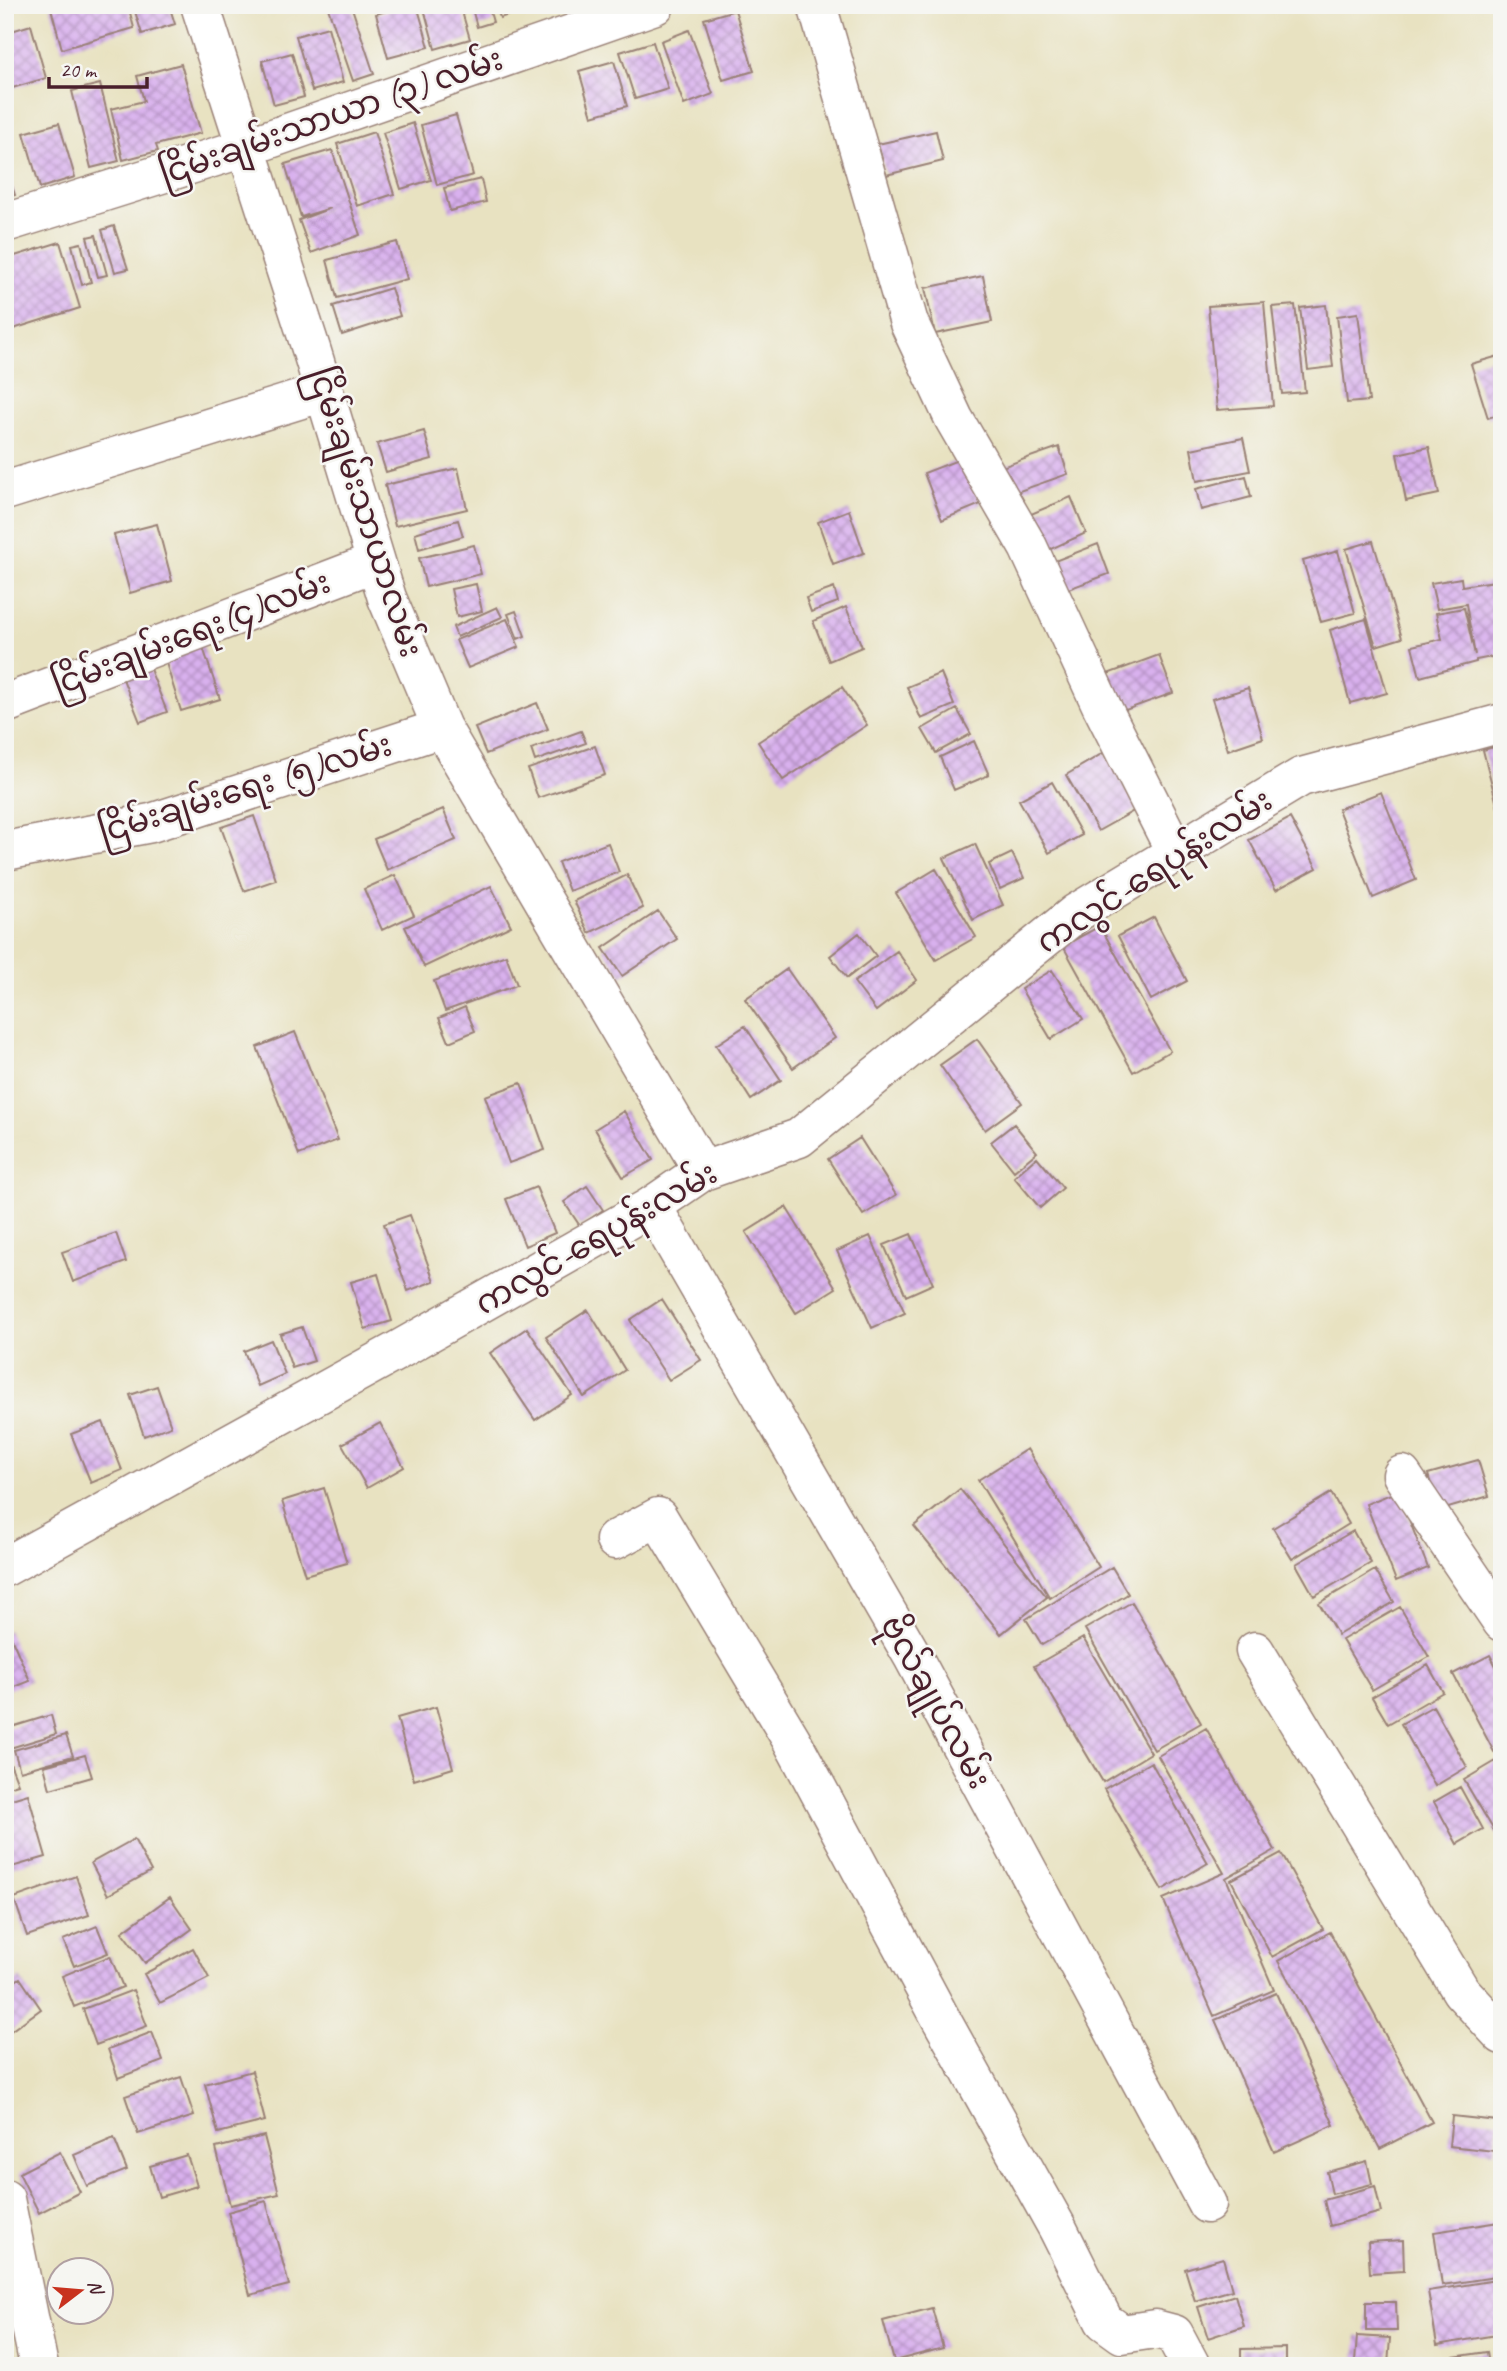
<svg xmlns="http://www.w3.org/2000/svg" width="1507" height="2371" viewBox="0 0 1507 2371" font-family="Caveat,'Noto Sans Myanmar',sans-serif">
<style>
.building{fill:url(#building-cross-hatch)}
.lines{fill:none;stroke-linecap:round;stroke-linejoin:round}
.street-casing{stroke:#998076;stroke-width:41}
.secondary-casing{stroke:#998076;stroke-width:41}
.street{stroke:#fff;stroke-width:38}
.secondary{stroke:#fff;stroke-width:38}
.labels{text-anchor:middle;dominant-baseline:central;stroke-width:5;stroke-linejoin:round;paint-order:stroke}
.street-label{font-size:33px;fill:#4a1f2b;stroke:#f6f6f2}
</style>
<defs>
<pattern id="building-cross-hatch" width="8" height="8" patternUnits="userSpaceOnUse" patternTransform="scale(1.75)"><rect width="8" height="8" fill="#d9b1ee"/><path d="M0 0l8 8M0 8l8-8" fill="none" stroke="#b28fc1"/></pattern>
</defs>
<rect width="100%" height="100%" fill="#f6f6f2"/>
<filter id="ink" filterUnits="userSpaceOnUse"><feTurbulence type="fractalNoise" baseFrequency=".0143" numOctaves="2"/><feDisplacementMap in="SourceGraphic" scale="14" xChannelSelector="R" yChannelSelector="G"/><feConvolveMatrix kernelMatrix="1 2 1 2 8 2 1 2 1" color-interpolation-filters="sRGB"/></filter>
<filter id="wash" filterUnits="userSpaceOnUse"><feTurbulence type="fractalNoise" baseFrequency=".00686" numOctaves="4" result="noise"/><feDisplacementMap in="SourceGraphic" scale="28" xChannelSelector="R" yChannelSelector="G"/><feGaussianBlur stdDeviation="1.57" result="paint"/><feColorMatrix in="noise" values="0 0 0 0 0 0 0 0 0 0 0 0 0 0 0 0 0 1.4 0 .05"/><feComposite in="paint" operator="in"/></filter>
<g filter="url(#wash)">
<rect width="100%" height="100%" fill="#e8e2c1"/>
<g id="blocks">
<path class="building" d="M50 5H128L134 28 62 49Z
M133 5H169L175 24 142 34Z
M327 5H351L374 74 353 81Z
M406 5H417L429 47 388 58 376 14Z
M423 5H460L470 39 435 49Z
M471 5H488L493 22 477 27Z
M496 5H512L514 13 500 18Z
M526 5H549L550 6 527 12Z
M735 10 754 71 723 80 704 19Z
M31 25 46 78 9 89 5 75V33Z
M328 27 343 82 312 91 296 36Z
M689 30 713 94 684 105 661 41Z
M653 42 668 89 635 99 620 52Z
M292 53 304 97 274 105 262 61Z
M614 61 627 106 592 116 579 71Z
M181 64 201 133 156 145 158 151 123 160 111 109 144 101 137 76Z
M100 84 119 161 91 168 72 91Z
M456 115 473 175 437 185 421 125Z
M59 123 75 177 40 188 24 133Z
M413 123 431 180 401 189 383 133Z
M936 131 943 161 886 175 878 144Z
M374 132 394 194 357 206 337 144Z
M332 150 360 235 311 253 299 220 331 208 301 217 285 164Z
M5 165 15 195 5 198Z
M481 179 486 202 450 211 444 188Z
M114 226 128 269 115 272 102 230Z
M96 235 107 275 98 277 87 237Z
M60 242 80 308 10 330 5 316V259Z
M397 242 407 279 337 298 327 260Z
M81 243 91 282 82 285 72 245Z
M983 276 992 322 935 334 925 288Z
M391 288 400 316 342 335 333 306Z
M1264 302 1273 406 1217 410 1208 306Z
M1295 305 1305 392 1282 394 1272 307Z
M1326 305 1333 367 1308 370 1300 308Z
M1358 313 1369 401 1347 403 1337 316Z
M1502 355V413L1488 418 1471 364Z
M424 431 432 459 386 472 377 444Z
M1243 438 1250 471 1197 481 1191 449Z
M1059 447 1068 474 1005 496 996 469Z
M1429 447 1439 494 1406 501 1397 454Z
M963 458 981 504 942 520 924 473Z
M458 468 467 509 395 526 385 485Z
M1246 476 1251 497 1201 510 1196 489Z
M1071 497 1086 533 1040 554 1024 517Z
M849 510 864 553 833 564 818 522Z
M458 520 463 536 419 549 415 533Z
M157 524 172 581 130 593 114 535Z
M1373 541 1402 638 1376 646 1346 549Z
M1098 544 1109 574 1063 591 1052 562Z
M474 545 481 574 426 587 419 558Z
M1338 551 1355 613 1321 622 1303 561Z
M1461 578 1462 586 1495 581 1502 619V655L1476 660V662L1420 677 1412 646 1442 639 1436 613 1464 608 1475 655 1466 604 1437 609 1431 583Z
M476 584 482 611 457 617 451 589Z
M834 588 838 602 811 612 806 598Z
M497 607 502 617 457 637 453 627Z
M846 607 862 647 829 661 813 621Z
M516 611 525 636 518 639 508 614Z
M507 619 519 647 468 668 456 640Z
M1366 619 1387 693 1350 703 1330 630Z
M199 635 220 699 181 711 161 647Z
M1159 655 1173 693 1117 713 1102 676Z
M148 664 167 712 140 722 121 674Z
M941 673 954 705 921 719 907 687Z
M842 687 867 725 783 780 758 742Z
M1248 688 1263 738 1228 750 1212 699Z
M537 703 548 729 486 754 475 728Z
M957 709 971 734 936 753 922 729Z
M581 731 586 743 535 761 531 749Z
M974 741 989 775 954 790 940 757Z
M1502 745V819L1501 820 1483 750Z
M595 746 605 775 538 798 528 769Z
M1105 752 1137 809 1098 831 1066 775Z
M1052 782 1082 835 1049 853 1019 800Z
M1381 792 1416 880 1373 898 1338 809Z
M443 809 456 840 387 870 374 839Z
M254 816 276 880 244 891 221 827Z
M1290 818 1317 868 1276 890 1249 840Z
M608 843 619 872 569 891 558 862Z
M975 844 1003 905 973 920 944 858Z
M1012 853 1024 878 1000 889 989 864Z
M936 869 976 937 936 960 896 893Z
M395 875 414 915 382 930 364 889Z
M627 875 643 908 589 933 574 901Z
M491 886 511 926 424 967 405 927Z
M658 911 677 939 622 976 603 948Z
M1154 917 1187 981 1151 1000 1118 936Z
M1100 926 1170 1051 1133 1072 1063 946Z
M859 933 876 956 847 978 830 956Z
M897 951 917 980 876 1011 854 982Z
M506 955 517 985 445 1011 434 981Z
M787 969 835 1038 793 1068 745 999Z
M1052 970 1083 1019 1051 1039 1021 989Z
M465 1007 475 1031 449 1042 439 1018Z
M745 1026 781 1080 751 1100 716 1045Z
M295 1032 338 1140 299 1155 257 1047Z
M977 1039 1022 1103 985 1130 940 1065Z
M521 1083 545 1150 509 1163 485 1096Z
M624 1111 653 1160 623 1177 595 1129Z
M1014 1124 1037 1152 1014 1171 991 1142Z
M860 1138 896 1195 863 1215 828 1159Z
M1037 1157 1063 1188 1040 1208 1014 1177Z
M587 1186 603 1210 580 1226 564 1202Z
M536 1187 555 1233 525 1246 506 1199Z
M786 1207 836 1288 796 1313 746 1232Z
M410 1215 434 1281 408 1291 384 1224Z
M116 1233 126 1262 73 1282 62 1252Z
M911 1234 933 1284 906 1296 884 1245Z
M870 1236 905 1313 872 1328 837 1251Z
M378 1274 392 1321 365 1329 351 1282Z
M662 1299 701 1360 669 1380 630 1320Z
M588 1310 625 1370 584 1397 546 1337Z
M302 1327 314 1361 292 1368 280 1334Z
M527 1328 572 1395 535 1420 490 1353Z
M271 1340 285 1374 258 1386 244 1351Z
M157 1386 171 1426 144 1436 130 1395Z
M103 1422 122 1470 91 1483 71 1434Z
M380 1423 404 1467 367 1488 342 1444Z
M1027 1449 1099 1567 1050 1598 978 1480Z
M1478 1460 1489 1496 1438 1511 1428 1474Z
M324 1488 347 1563 305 1575 282 1501Z
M960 1489 1047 1597 1001 1634 914 1526Z
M1398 1491 1428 1568 1396 1581 1366 1504Z
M1331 1493 1349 1524 1292 1559 1273 1528Z
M1353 1531 1371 1563 1314 1596 1296 1564Z
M1112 1567 1128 1594 1042 1645 1026 1619Z
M1375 1570 1394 1602 1338 1635 1319 1603Z
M1132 1602 1201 1723 1154 1750 1085 1629Z
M1400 1607 1429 1657 1372 1690 1342 1640Z
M8 1630 30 1681 5 1691V1632Z
M1083 1638 1151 1753 1103 1782 1034 1666Z
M1490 1655 1502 1677V1748L1494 1752 1453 1674Z
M1428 1665 1443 1692 1388 1724 1372 1697Z
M1433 1706 1467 1767 1435 1786 1401 1724Z
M436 1707 453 1768 414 1780 397 1718Z
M51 1715 56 1734 10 1748 5 1729Z
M1206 1728 1275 1850 1226 1878 1274 1990 1214 2016 1163 1899 1224 1873 1158 1756Z
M66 1735 73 1756 20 1771 14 1750Z
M5 1750 18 1784 5 1788Z
M85 1755 92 1777 50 1789 44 1766Z
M1496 1761 1502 1770V1844L1464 1780Z
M1151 1762 1208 1863 1162 1890 1104 1789Z
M1460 1787 1483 1829 1457 1844 1434 1802Z
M28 1794 46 1857 5 1869V1801Z
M134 1839 151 1871 108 1895 91 1863Z
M1281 1853 1323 1929 1272 1957 1231 1880Z
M76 1876 89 1915 27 1936 14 1898Z
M170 1897 192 1929 145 1963 122 1932Z
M97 1926 108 1953 74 1966 63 1940Z
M1330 1932 1432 2122 1380 2149 1278 1961Z
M193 1948 209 1978 160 2003 144 1974Z
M110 1956 123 1987 74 2007 62 1976Z
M20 1978 41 2009 5 2035V1988Z
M133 1990 147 2026 96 2045 83 2009Z
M1276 1993 1334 2125 1274 2152 1215 2020Z
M152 2032 163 2061 118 2078 108 2049Z
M252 2071 265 2121 218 2133 205 2084Z
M181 2077 194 2116 138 2134 125 2096Z
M1452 2116 1497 2121 1494 2151 1449 2146Z
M264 2136 279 2194 230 2205 216 2148Z
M114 2138 127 2170 87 2186 74 2155Z
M60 2152 80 2192 39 2213 19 2173Z
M187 2155 197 2186 159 2197 150 2166Z
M1367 2161 1372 2184 1332 2194 1327 2172Z
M1375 2186 1381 2212 1330 2226 1324 2200Z
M266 2201 289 2285 250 2295 228 2212Z
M1499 2222 1502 2242V2276L1442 2285 1434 2232Z
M1403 2240 1404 2271 1370 2273 1368 2242Z
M1223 2258 1232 2290 1195 2301 1185 2269Z
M1502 2279V2334L1437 2345 1428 2291Z
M1235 2295 1244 2326 1208 2338 1198 2307Z
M1366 2302H1396L1397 2331H1366Z
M932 2308 943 2348 894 2361 883 2321Z
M1357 2336 1390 2338 1388 2365 1355 2362Z
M1286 2348V2366H1241V2349Z
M1487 2352 1489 2366H1434L1433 2360Z"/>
</g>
</g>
<g filter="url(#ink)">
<use href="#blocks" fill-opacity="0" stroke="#998076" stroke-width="2"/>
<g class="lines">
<g class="street-casing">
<path id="street" d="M200 5 312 352 387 598 442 728 703 1171
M817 5 909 323 954 419 1028 547 1102 707 1176 853
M5 223 247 147 655 5
M5 491 324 392
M5 704 376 562
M5 851 151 823 442 728
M652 1206 913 1657 1207 2204
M1402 1475 1502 1622
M615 1540 658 1517 791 1739 941 2019 1058 2229 1104 2321 1122 2334 1155 2329 1174 2334 1191 2366
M1255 1651 1461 1991 1502 2035
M5 2199 39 2366"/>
</g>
<g class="secondary-casing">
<path id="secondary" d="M5 1567 395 1352 652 1206 703 1171 799 1138 1076 913 1301 777 1502 723"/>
</g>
<use href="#street" class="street"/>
<use href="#secondary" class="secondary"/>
</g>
</g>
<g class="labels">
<g class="street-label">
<text transform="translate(331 116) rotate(-19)">ငြိမ်းချမ်းသာယာ (၃) လမ်း</text>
<text transform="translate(366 512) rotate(72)">ငြိမ်းချမ်းသာယာလမ်း</text>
<text transform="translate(191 633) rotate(-21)">ငြိမ်းချမ်းရေး(၄)လမ်း</text>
<text transform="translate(245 788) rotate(-17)">ငြိမ်းချမ်းရေး (၅)လမ်း</text>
<text transform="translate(1154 871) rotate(-33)">ကလွင်-ရေပုန်းလမ်း</text>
<text transform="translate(596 1238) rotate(-30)">ကလွင်-ရေပုန်းလမ်း</text>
<text transform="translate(936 1702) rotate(61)">ဗိုလ်ချုပ်လမ်း</text>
</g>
</g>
<rect width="1507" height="2371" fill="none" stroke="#f6f6f2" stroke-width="28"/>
<g transform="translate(80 2291) rotate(74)"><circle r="33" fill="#f6f6f2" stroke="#b1a0a2" stroke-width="2"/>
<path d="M0-5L12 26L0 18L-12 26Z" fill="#c8321e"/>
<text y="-10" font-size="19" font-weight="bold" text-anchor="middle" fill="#4a1f2b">N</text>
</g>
<path d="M49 77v10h98v-10" fill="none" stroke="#4a1f2b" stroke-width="3.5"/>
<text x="60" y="77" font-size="21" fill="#4a1f2b" stroke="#f6f6f2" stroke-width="5" paint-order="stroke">20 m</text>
</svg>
